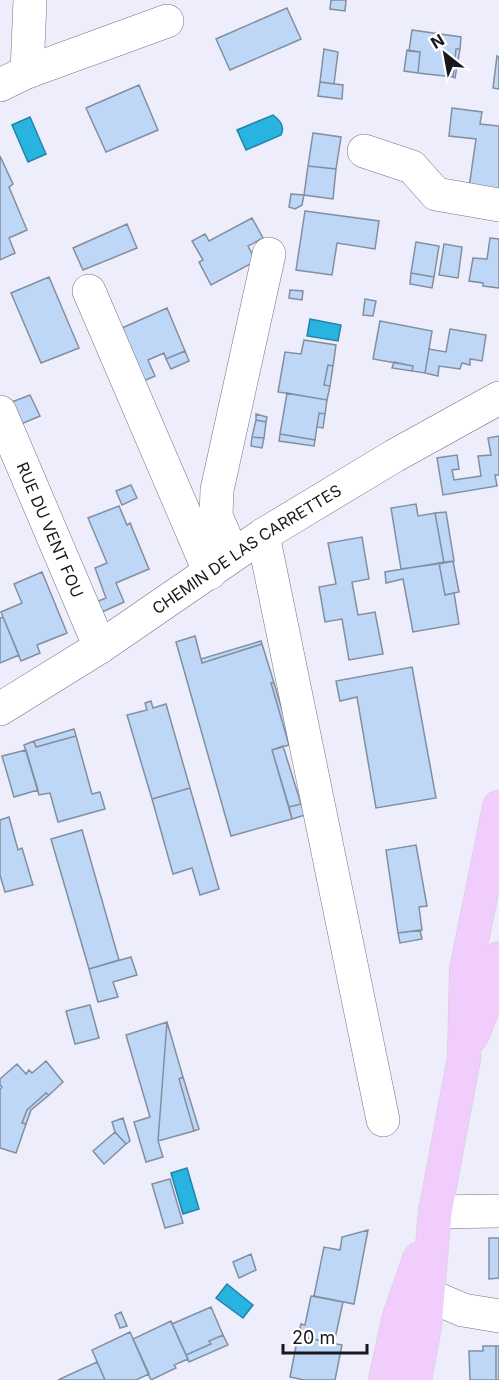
<svg xmlns="http://www.w3.org/2000/svg" width="499" height="1380" viewBox="0 0 499 1380" font-family="Inter,sans-serif">
<style>
.water{fill:#28b3e0;stroke:#2384a6;stroke-width:1.5}
.building{fill:#bfd7f7;stroke:#818fa1;stroke-width:1.5}
.lines{fill:none;stroke-linecap:round;stroke-linejoin:round}
.minor-casing{stroke:#747388;stroke-width:34}
.major-casing{stroke:#d1d1d2;stroke-width:34}
.minor{stroke:#fff;stroke-width:33}
.major{stroke:#f1cdfd;stroke-width:33}
.labels{text-anchor:middle;dominant-baseline:central;stroke-width:5;stroke-linejoin:round;paint-order:stroke}
.street-label{font-size:16px;fill:#181820;stroke:#fff}
</style>
<rect width="100%" height="100%" fill="#ededfb"/>
<path class="water" d="M273 115C280 120 285 127 281 135L246 150 237 130Z
M30 117 46 154 28 162 12 125Z
M310 319 341 325 338 341 307 336Z
M187 1168 199 1209 183 1214 171 1173Z
M227 1284 253 1305 243 1318 216 1298Z"/>
<path class="building" d="M331 0H346L345 11 330 9Z
M287 8 301 39 230 70 216 39Z
M412 30 461 37 460 49H456L453 77 418 73 420 52 409 51Z
M324 49 338 52 334 84 320 82Z
M456 49H460L455 78 453 77Z
M407 50 420 52 418 73 404 71Z
M497 56 499 57V89L493 88Z
M320 82 343 85 342 99 318 96Z
M139 85 158 130 106 152 86 108Z
M452 108 482 112 480 124 499 126V194L469 188 476 139 449 136Z
M313 133 341 137 336 169 308 166Z
M0 156 13 184 9 187 27 230 9 238 15 253 0 260Z
M308 166 336 169 333 199 304 195Z
M291 194 304 195 302 205 295 209 289 207Z
M305 211 379 221 375 249 337 243 332 275 296 270Z
M252 218 263 238 248 246 256 261 211 285 199 262 203 260 192 241 205 234 209 241Z
M127 224 137 248 83 270 73 248Z
M490 238 499 239V288L483 286V283L469 281 473 258 487 259Z
M416 242 439 246 434 277 411 273Z
M444 244 462 247 458 278 439 275Z
M411 273 434 277 432 288 410 284Z
M49 277 79 348 41 363 11 293Z
M290 290 303 291 302 300 289 298Z
M365 299 376 301 373 316 363 315Z
M167 308 185 351 166 359 164 353 148 360 155 376 136 384 113 332Z
M380 321 432 331 425 373 412 371 413 366 373 359Z
M450 329 486 335 482 361 470 359V365L462 363 460 369 439 366 438 376 425 373 429 349 446 352Z
M304 340 336 345 333 366 328 365 324 385 330 386 327 400 278 392 285 352 301 354Z
M185 351 189 361 171 369 166 359Z
M394 362 413 366 412 371 392 368Z
M328 365 333 366 330 386 324 385Z
M287 393 327 400 325 414 319 413 315 440 280 434Z
M30 395 40 416 21 424 12 402Z
M319 413 325 414 323 428 317 427Z
M256 414 267 417 266 422 256 420Z
M256 420 266 422 264 438 252 437Z
M280 434 315 440 314 446 279 441Z
M499 436V475H495L497 486 443 495 437 458 457 455 459 469 452 470 454 480 481 476 478 456 491 455 488 438Z
M252 437 264 438 262 448 251 446Z
M131 485 137 498 122 505 116 491Z
M416 504 418 516 435 513 444 563 401 569 391 508Z
M119 506 127 525 130 523 149 569 116 583 124 602 100 613 96 602 106 598 95 568 107 563 88 518Z
M446 512 454 561 444 563 435 513Z
M362 537 369 579 352 582 358 615 375 612 383 654 349 660 342 619 325 622 319 587 336 584 328 543Z
M453 561 459 592 445 595 439 563Z
M439 563 445 595 454 593 459 624 413 632 403 579 386 583 385 572Z
M42 572 67 633 37 645 40 653 21 661 1 612 22 603 14 584Z
M3 617 19 655 0 663V618Z
M195 636 202 663 262 644 274 683H271L289 745 272 750 292 819 231 836 176 642Z
M261 641 262 644 202 663 201 659Z
M412 667 436 798 376 808 357 697 340 701 336 681Z
M271 683H274L292 743 289 745Z
M151 701 153 708 166 704 190 788 152 799 127 715 147 710 145 703Z
M74 729 76 736 36 747 34 741Z
M76 736 92 794 100 792 105 809 58 822 50 793 39 795 24 745 34 741 36 747Z
M283 746 301 804 289 807 272 750Z
M26 750 38 790 14 797 2 756Z
M190 788 219 889 200 895 192 868 173 874 152 799Z
M301 804 305 815 292 819 289 807Z
M9 817 18 850 22 848 33 885 5 892 0 875V820Z
M82 830 119 960 89 969 51 839Z
M416 845 427 906 419 907 422 930 398 933 386 850Z
M420 930 422 939 400 943 398 933Z
M131 957 137 975 113 982 118 997 98 1002 89 969Z
M90 1005 99 1038 75 1044 66 1011Z
M167 1022 183 1077 179 1079 194 1131 158 1141Z
M167 1022 158 1141 163 1157 146 1162 134 1122 150 1117 126 1035Z
M46 1061 63 1082 49 1095 46 1093 27 1110 22 1123 26 1124 16 1153 0 1148V1089L2 1087 0 1085V1079L17 1064 26 1074 29 1070 32 1073Z
M183 1077 199 1129 194 1131 179 1079Z
M46 1093 49 1095 31 1110 26 1124 22 1123 27 1110Z
M123 1118 130 1141 126 1144 115 1132 112 1122Z
M115 1132 126 1144 104 1164 93 1151Z
M170 1179 183 1223 165 1228 152 1184Z
M368 1230 354 1304 314 1296 324 1247 340 1250 342 1237Z
M489 1238H499V1278L489 1279Z
M251 1254 256 1270 239 1278 233 1262Z
M311 1296 343 1302 334 1343 298 1336 301 1324 305 1325Z
M211 1307 223 1335 209 1341 211 1344 186 1355 172 1324Z
M121 1312 127 1326 120 1328 115 1315Z
M171 1321 188 1359 174 1365 176 1368 151 1380 133 1339Z
M130 1332 149 1374 136 1380H105L92 1350Z
M223 1335 228 1345 189 1362 186 1355 211 1344 209 1341Z
M298 1336 342 1345 335 1380H304L290 1377Z
M483 1346H496V1380H470L469 1351H483Z
M496 1346H499V1380H496Z
M97 1362 105 1380H58Z"/>
<g class="lines">
<g class="minor-casing">
<g id="minor">
<path d="M27 72 167 21"/>
<path d="M0 85 27 72 30 0"/>
<path d="M364 151 412 167 436 194 499 205"/>
<path d="M89 291 210 573"/>
<path id="s1" d="M0 412 100 647"/>
<path d="M263 535 383 1120"/>
<path d="M233 555 216 516 217 490 269 254"/>
<path id="s2" d="M0 709 100 647 263 535 394 456 499 398"/>
<path d="M435 1212 499 1211"/>
<path d="M428 1295 463 1310 499 1316"/>
</g>
</g>
<g class="major-casing">
<path id="major" d="M472 1036 495 979 499 958
M385 1380 398 1320 419 1259
M415 1380 425 1326 435 1212 464 1058 466 970 499 807"/>
</g>
<use href="#minor" class="minor"/>
<use href="#major" class="major"/>
</g>
<g class="labels">
<g class="street-label">
<text stroke="none"><textPath href="#s1" startOffset="128">RUE DU VENT FOU</textPath></text>
<text stroke="none"><textPath href="#s2" startOffset="294">CHEMIN DE LAS CARRETTES</textPath></text>
</g>
</g>
<g transform="translate(445 54) rotate(329)" stroke="#ffffff" stroke-width="4.5" paint-order="stroke">
<path d="M0-4.5L10 22L0 15L-10 22Z" fill="#181820"/>
<text y="-9" font-size="16" font-weight="bold" text-anchor="middle" fill="#181820">N</text>
</g>
<path d="M283 1344v9h84v-9" fill="none" stroke="#181820" stroke-width="3"/>
<text x="292" y="1344" font-size="18" fill="#181820" stroke="#ffffff" stroke-width="4.5" paint-order="stroke">20 m</text>
</svg>
